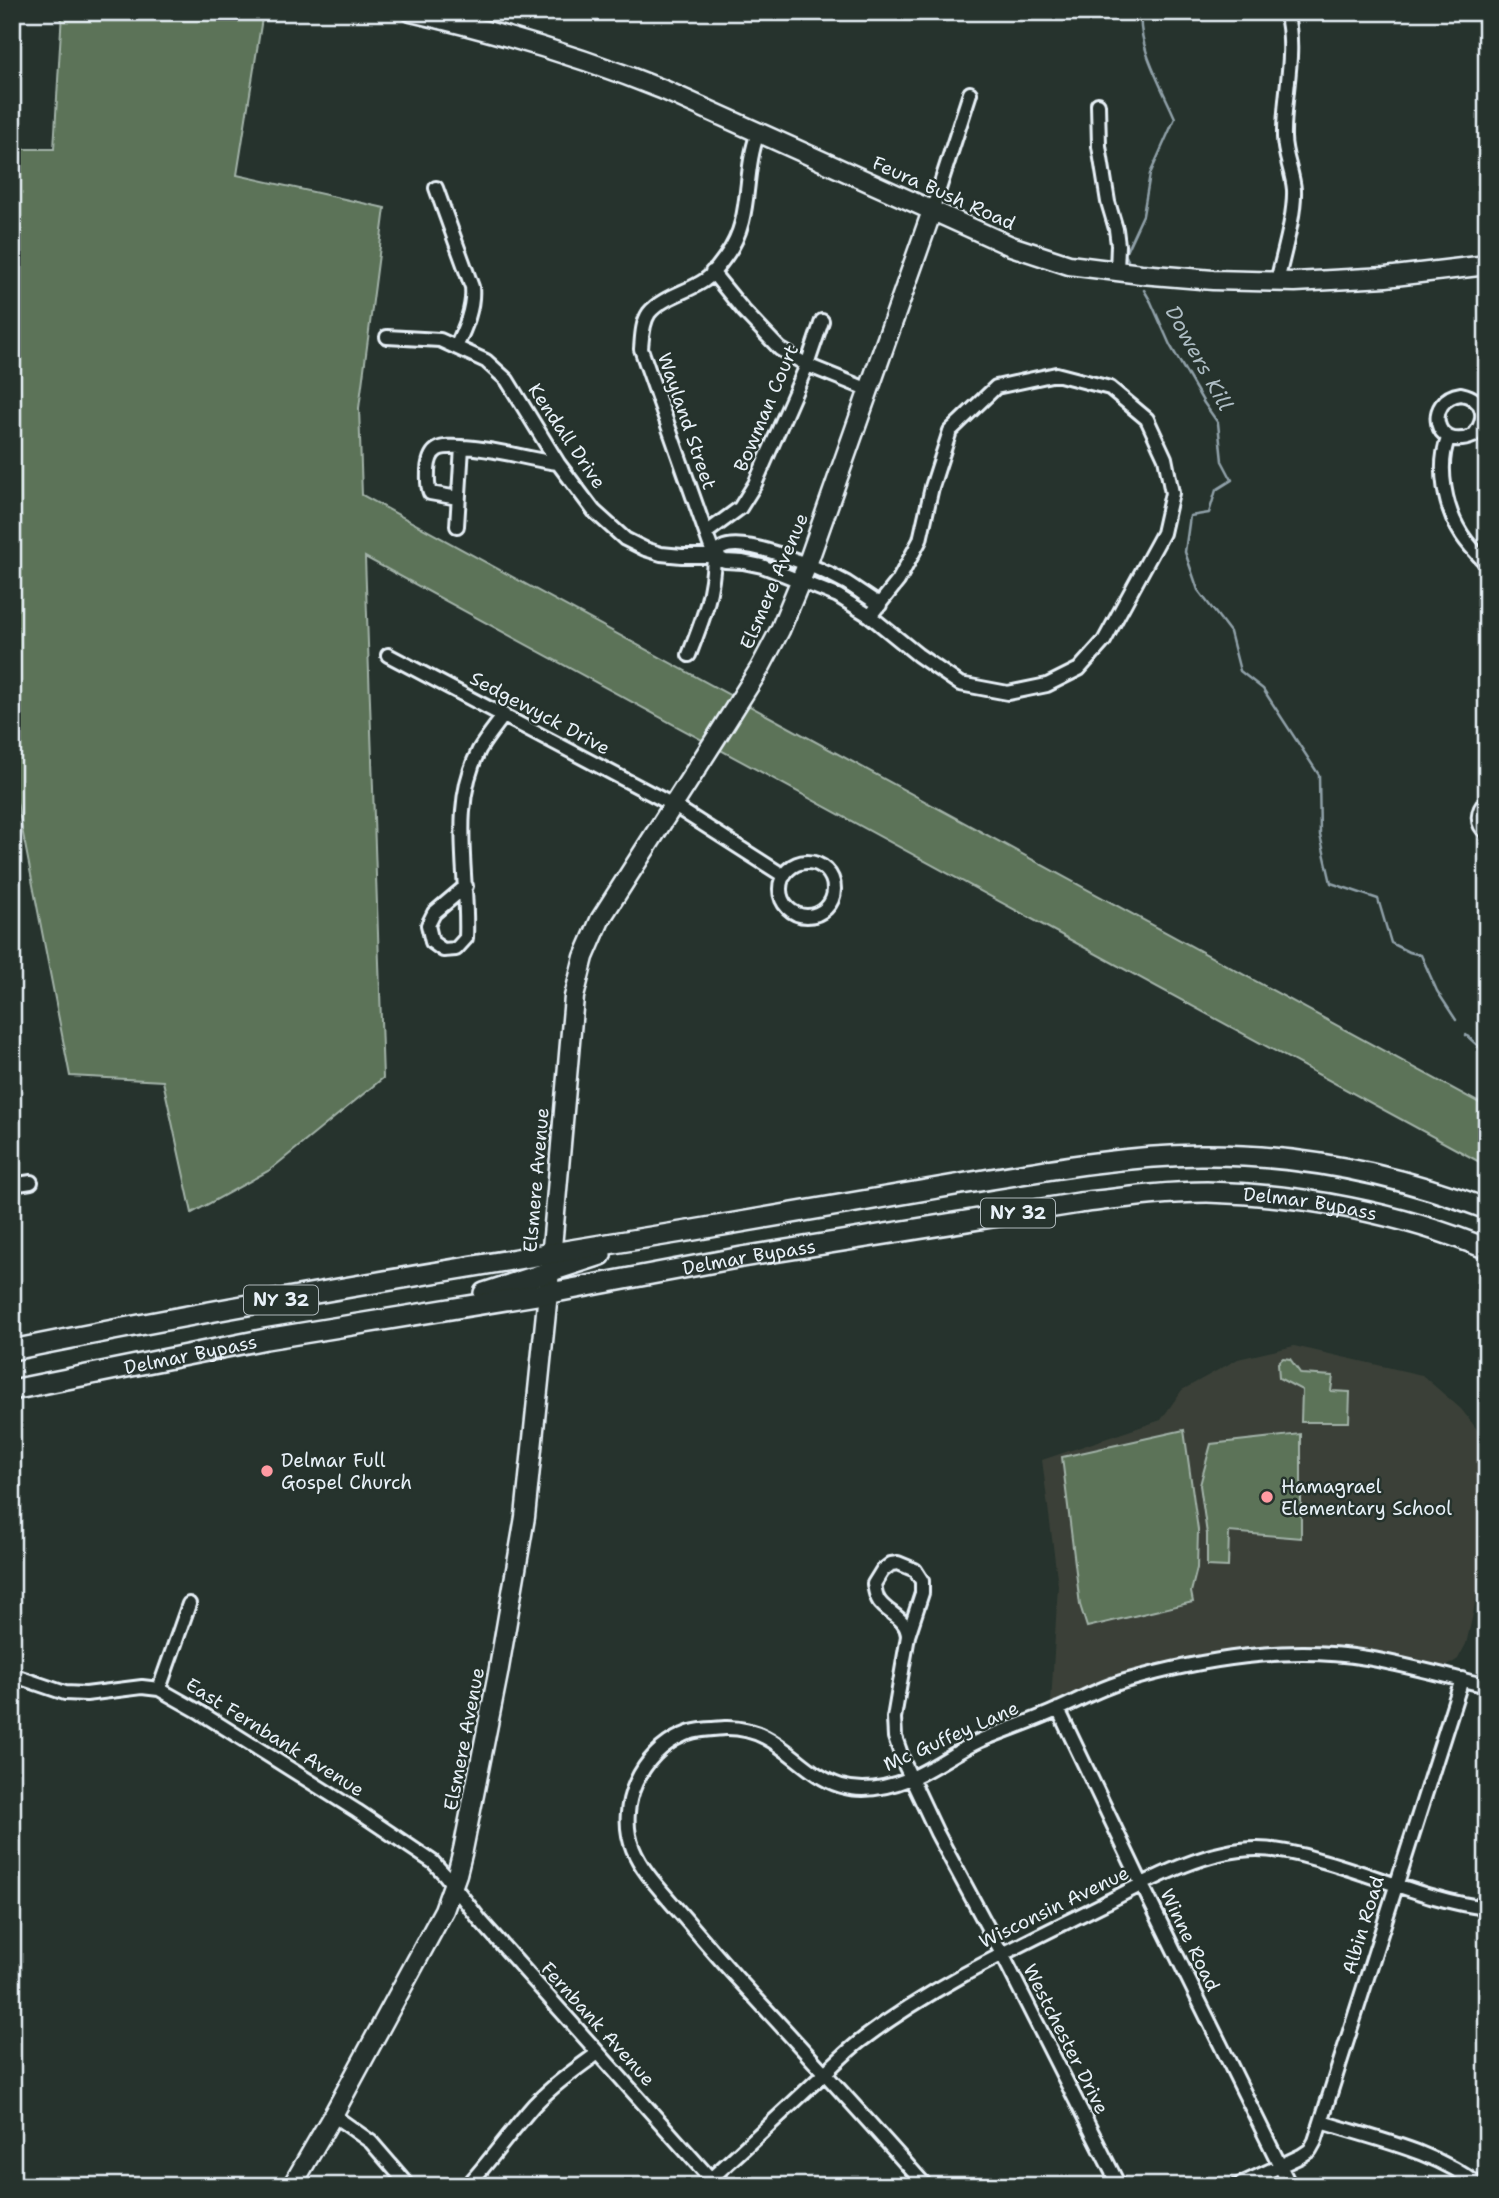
<svg xmlns="http://www.w3.org/2000/svg" width="1499" height="2198" viewBox="0 0 1499 2198" font-family="'Shantell Sans',sans-serif">
<style>
.built{fill:#3a4138}
.green{fill:#5b7358;stroke:#a2b2a8;stroke-width:2}
.lines{fill:none;stroke-linecap:round;stroke-linejoin:round}
.stream{stroke:#90a1a9;stroke-width:2.5}
.minor-casing{stroke:#e8f1f8;stroke-width:18}
.secondary-casing{stroke:#e8f1f8;stroke-width:23}
.primary-casing{stroke:#e8f1f8;stroke-width:24}
.minor{stroke:#26332d;stroke-width:12}
.secondary{stroke:#26332d;stroke-width:18}
.primary{stroke:#26332d;stroke-width:19}
.poi-dot{fill:#ff9aa2;stroke:#26332d;stroke-width:2.5}
.labels{text-anchor:middle;dominant-baseline:central;stroke-width:5;stroke-linejoin:round;paint-order:stroke}
.shield{fill:#26332d;stroke:#aeb8bb;stroke-width:2}
.shield-label{font-size:18px;font-weight:bold;fill:#e8f1f8}
.street-label{font-size:19px;fill:#e8f1f8;stroke:#26332d}
.poi-label{font-size:19px;fill:#e8f1f8;stroke:#26332d;text-anchor:start}
.water-label{font-size:21px;font-style:italic;fill:#adbcc3;stroke:#26332d}
</style>
<rect width="100%" height="100%" fill="#26332d"/>
<filter id="ink" filterUnits="userSpaceOnUse"><feTurbulence type="fractalNoise" baseFrequency=".0143" numOctaves="2"/><feDisplacementMap in="SourceGraphic" scale="14" xChannelSelector="R" yChannelSelector="G"/><feConvolveMatrix kernelMatrix="1 2 1 2 8 2 1 2 1" color-interpolation-filters="sRGB"/></filter>
<g filter="url(#ink)">
<path class="built" d="M1294 1346 1422 1375 1461 1409 1487 1442V1534L1473 1614 1466 1644 1458 1659 1446 1667 1353 1650 1310 1646 1247 1649 1197 1657 1140 1671 1079 1690 1051 1703 1058 1585 1042 1460 1161 1420 1182 1390 1238 1359Z"/>
<path class="green" d="M62 12H263L237 175 385 208 359 408 362 495 1487 1107V1166L365 557 383 1078 270 1170 192 1213 163 1081 70 1076 12 777V149H54Z
M1283 1358 1290 1359 1301 1374 1333 1376 1331 1391 1350 1392 1349 1422H1301L1302 1390 1279 1378 1278 1363Z
M1184 1430 1198 1530 1197 1568 1191 1592 1193 1602 1087 1627 1080 1605 1062 1457Z
M1301 1434V1538L1229 1532 1228 1567 1207 1566V1534L1200 1485 1211 1444Z"/>
<g class="lines">
<path class="stream" d="M1128 260 1125 254 1143 215 1150 174 1175 118C1162 87 1137 46 1141 12
M1144 290 1151 302 1170 345 1204 403 1218 423 1222 461 1232 480 1216 490 1209 513 1190 516 1185 552 1198 590 1230 632 1240 671 1263 689 1319 775 1320 835 1331 883 1378 899 1391 943 1409 952 1421 955 1437 991 1456 1020
M1466 1035 1487 1054"/>
<g class="minor-casing">
<path id="minor" d="M1098 104 1099 146 1108 202 1116 229 1118 245 1117 271
M436 188 472 287C474 308 465 328 456 347
M932 211 970 93
M712 272 743 310 780 349 807 365 869 390
M1277 282C1283 255 1295 216 1294 190 1293 173 1284 155 1284 137 1283 95 1297 53 1286 12
M387 337 440 340 486 361 507 380 558 463 594 511 625 539 645 549 661 554 682 556H714L725 561 743 562 762 566 838 596 870 616
M1056 374 1110 388 1147 419 1165 458 1172 493 1163 533 1104 641 1079 669 1047 685 1008 693 960 684 918 655 870 616 898 581 920 540 932 487 950 431 996 387Z
M1461 394C1485 399 1488 419 1473 436 1433 453 1424 399 1461 394Z
M1448 439C1437 467 1445 509 1462 535 1469 546 1478 555 1487 564
M458 498 430 493C427 486 428 478 428 470 430 446 441 446 462 447
M457 526 462 447C495 448 525 459 558 463
M706 533 740 508 755 484 807 365 822 321
M714 556C716 553 718 550 722 548 745 535 825 571 847 583 858 590 869 598 880 605
M388 655 673 805 784 876
M689 655C703 619 713 595 714 556L641 349C642 338 642 323 649 313 662 297 688 292 705 280 713 275 720 264 726 256 754 218 742 175 758 133
M1487 800C1477 810 1475 824 1487 833
M780 889a27 27 0 1 1 54 0a27 27 0 1 1-54 0Z
M466 886 434 913 428 925 432 942 443 950 456 949 466 938C469 876 449 808 479 750 486 738 496 726 504 715
M12 1185 31 1182
M908 1636C907 1618 888 1614 879 1601 876 1597 875 1590 874 1584L882 1571 891 1564 898 1563 915 1570 922 1581V1593L908 1636 894 1718 895 1737 904 1763 937 1833 1002 1954 1119 2186
M12 1675 65 1693 86 1694 142 1687 159 1689 198 1711 357 1811 433 1862 446 1876 480 1920 717 2186
M159 1689 189 1604
M1058 1709 1142 1885 1290 2186
M333 2115 371 2142 409 2186
M1322 2122C1375 2139 1436 2151 1480 2186
M467 2186C491 2160 511 2131 534 2105 553 2085 576 2069 598 2053
M703 2186C739 2153 776 2119 812 2085 829 2070 845 2052 863 2039 937 1983 1021 1945 1103 1904 1148 1881 1205 1849 1257 1849 1278 1849 1299 1854 1319 1860 1376 1875 1428 1901 1487 1908
M926 2186C864 2116 801 2047 737 1978 716 1955 696 1931 675 1907 660 1889 642 1871 633 1849 616 1806 641 1753 683 1735 695 1729 712 1729 725 1728 801 1726 808 1819 909 1779 933 1769 955 1752 979 1741 1005 1730 1033 1721 1059 1709 1081 1699 1102 1687 1125 1681 1203 1659 1286 1645 1367 1658 1407 1665 1447 1676 1487 1686
M1237 2186 1301 2156 1310 2150 1315 2141 1462 1679"/>
</g>
<g class="secondary-casing">
<path id="secondary" d="M411 12C498 32 582 57 664 90L1011 246 1069 265 1141 274 1213 280 1295 282 1386 277 1487 265
M292 2186 333 2115 444 1910 457 1874 463 1850 498 1674 525 1517 548 1293 574 997 584 957 600 920 716 738 760 668 780 630 807 565 932 211"/>
</g>
<g class="primary-casing">
<g id="primary">
<path d="M484 1293 601 1255"/>
<path d="M12 1350C238 1304 466 1267 694 1230 783 1215 872 1200 961 1184 1040 1171 1120 1156 1200 1155 1298 1154 1395 1174 1487 1209"/>
<path id="s1" d="M12 1390 266 1339 561 1291 742 1257 1079 1203C1121 1198 1164 1192 1207 1192 1299 1194 1401 1213 1487 1249"/>
</g>
</g>
<use href="#minor" class="minor"/>
<use href="#secondary" class="secondary"/>
<use href="#primary" class="primary"/>
</g>
</g>
<g class="poi-dot">
<circle cx="267" cy="1471" r="7"/>
<circle cx="1267" cy="1497" r="7"/>
</g>
<g class="labels">
<g class="shield">
<rect x="981" y="1198.5" width="74" height="29" rx="5"/>
<rect x="244" y="1285.5" width="74" height="29" rx="5"/>
</g>
<g class="shield-label">
<text x="1018" y="1213">NY 32</text>
<text x="281" y="1300">NY 32</text>
</g>
<g class="street-label">
<text transform="translate(944 193) rotate(24)">Feura Bush Road</text>
<text transform="translate(766 408) rotate(-67)">Bowman Court</text>
<text transform="translate(687 421) rotate(71)">Wayland Street</text>
<text transform="translate(567 436) rotate(56)">Kendall Drive</text>
<text transform="translate(774 581) rotate(-67)">Elsmere Avenue</text>
<text transform="translate(540 713) rotate(28)">Sedgewyck Drive</text>
<text transform="translate(536 1180) rotate(-85)">Elsmere Avenue</text>
<text stroke="none"><textPath href="#s1" startOffset="1316">Delmar Bypass</textPath></text>
<text stroke="none"><textPath href="#s1" startOffset="749">Delmar Bypass</textPath></text>
<text stroke="none"><textPath href="#s1" startOffset="182">Delmar Bypass</textPath></text>
<text transform="translate(951 1736) rotate(-24)">Mc Guffey Lane</text>
<text transform="translate(275 1737) rotate(32)">East Fernbank Avenue</text>
<text transform="translate(464 1739) rotate(-79)">Elsmere Avenue</text>
<text transform="translate(1054 1907) rotate(-26)">Wisconsin Avenue</text>
<text transform="translate(1363 1925) rotate(-73)">Albin Road</text>
<text transform="translate(1190 1940) rotate(64)">Winne Road</text>
<text transform="translate(598 2024) rotate(48)">Fernbank Avenue</text>
<text transform="translate(1066 2039) rotate(63)">Westchester Drive</text>
</g>
<g class="poi-label">
<text x="281" y="1460">Delmar Full<tspan x="281" dy="22">Gospel Church</tspan></text>
<text x="1281" y="1486">Hamagrael<tspan x="1281" dy="22">Elementary School</tspan></text>
</g>
<g class="water-label">
<text transform="translate(1199 358) rotate(61)">Dowers Kill</text>
</g>
</g>
<rect width="1499" height="2198" fill="none" stroke="#26332d" stroke-width="42"/>
<rect x="21" y="21" width="1457" height="2156" fill="none" stroke="#e8f1f8" stroke-width="2.5" filter="url(#ink)"/>
</svg>
